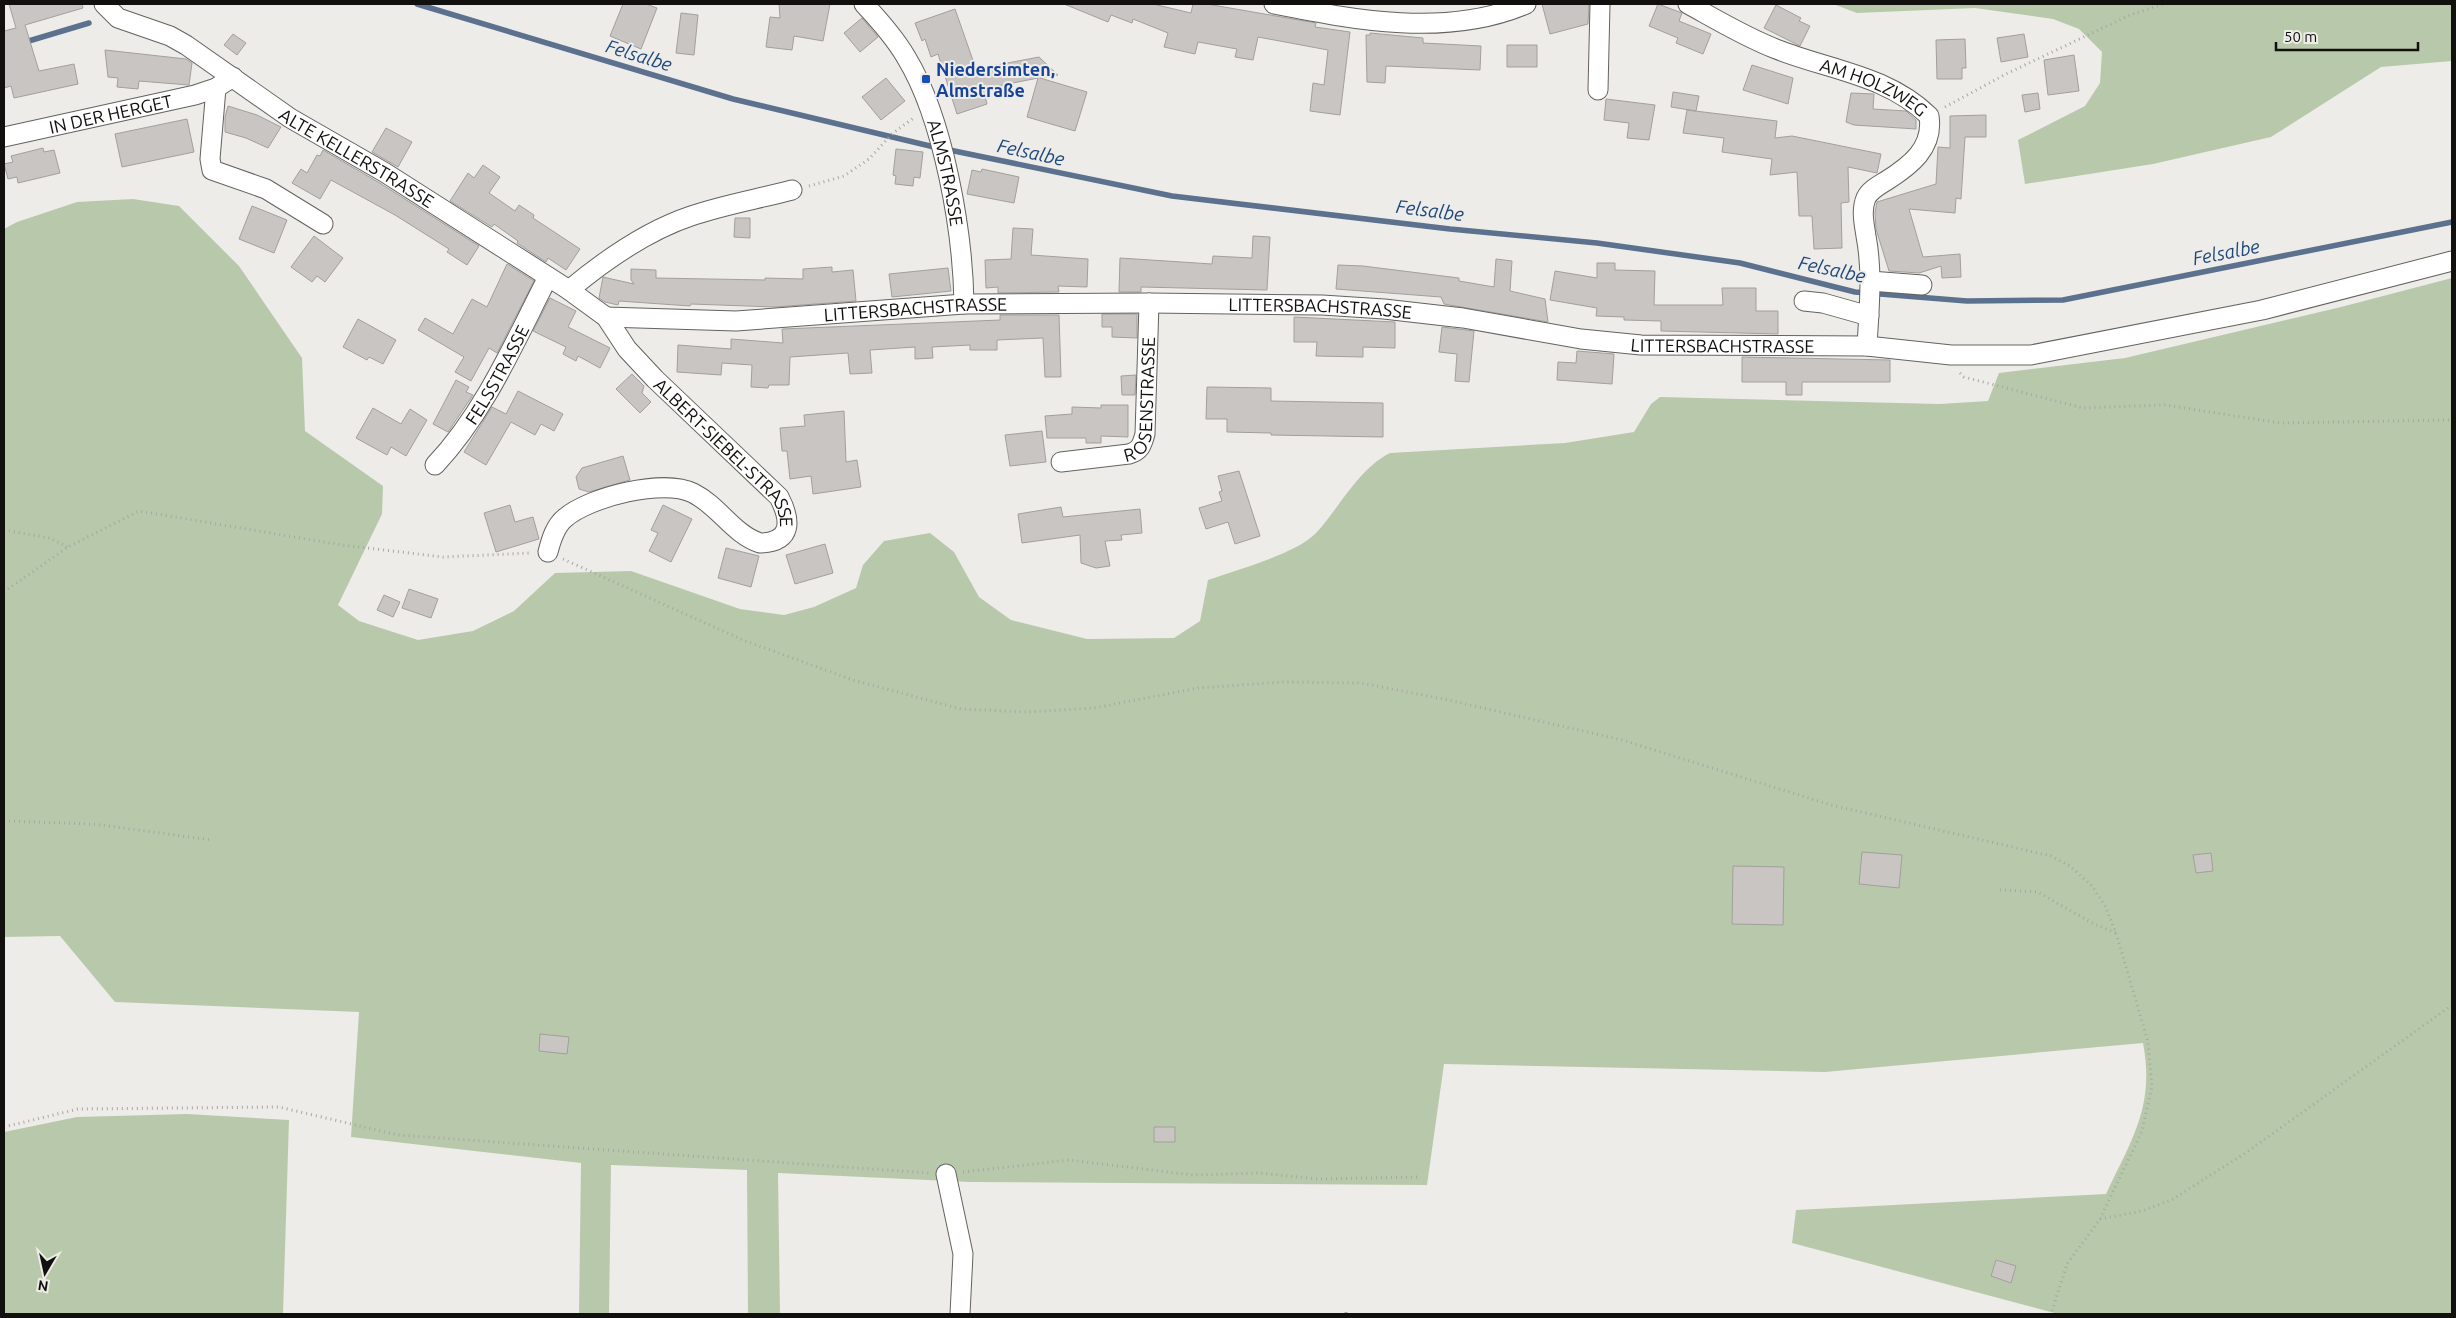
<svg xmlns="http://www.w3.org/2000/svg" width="2456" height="1318" viewBox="0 0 2456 1318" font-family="Ubuntu,sans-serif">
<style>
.green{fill:#b8c9ab}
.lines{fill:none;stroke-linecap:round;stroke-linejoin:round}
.stream{stroke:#5b718d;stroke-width:5.5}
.building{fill:#c9c5c3;stroke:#a29f9c}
.minor-casing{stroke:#64625f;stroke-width:21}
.path{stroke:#a8a6a3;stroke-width:3;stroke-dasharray:1 4;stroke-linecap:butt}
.minor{stroke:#fff;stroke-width:19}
.transit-dot{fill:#1a4fb4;stroke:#eeece8;stroke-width:2}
.labels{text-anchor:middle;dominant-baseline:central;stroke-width:4;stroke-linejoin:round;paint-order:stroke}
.transit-label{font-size:18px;font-weight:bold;fill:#164399;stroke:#eeece8;text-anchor:start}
.street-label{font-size:18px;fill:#11100f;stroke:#eeece8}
.water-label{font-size:19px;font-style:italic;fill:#1d487c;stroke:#eeece8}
</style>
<rect width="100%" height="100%" fill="#eeece8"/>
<path class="green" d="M1833 4H2452V61L2381 67 2271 137 2153 164 2025 184 2018 140 2085 106 2100 83 2102 52 2079 29 2053 19 1975 8 1857 13Z
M133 199 179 206 239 266 302 358 305 431 383 486 382 514 338 605 359 621 418 640 473 631 514 611 555 573 631 571 740 609 784 615 814 607 856 588 863 565 884 541 930 533 954 552 979 597 1011 620 1087 639 1174 638 1200 621 1208 580C1236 570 1296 554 1316 533 1340 507 1358 469 1390 453L1565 443 1634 432 1651 404 1660 397 1939 404 1988 401 1999 373 2125 358 2341 307 2452 278V1314H2058L1792 1243 1796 1210 2106 1194C2132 1139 2155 1106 2143 1043L1825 1072 1444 1064 1427 1185 970 1182 778 1173 780 1314H748L747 1170 611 1165 609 1314H579L581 1163 351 1137 359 1012 115 1002 60 936 4 937V229L17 222 77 202Z
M187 1114 289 1120 283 1314H4V1132L77 1117Z"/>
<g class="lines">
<path class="stream" d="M417 4 733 99 930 146 1172 196 1450 229 1597 243 1740 263 1855 292 1967 301 2063 300 2452 222
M22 43 89 23"/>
</g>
<path class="building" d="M9 4H82L83 8 25 25 39 71 74 64 78 84 14 98 11 86 4 88V31L16 28Z
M623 4H646L657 8 641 49 610 36Z
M779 4H830L823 41 794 36 792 50 766 47 770 17 780 18Z
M1064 4H1153L1191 13 1193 4H1207L1316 23 1315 27 1350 32 1340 115 1310 111 1313 83 1324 85 1328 50 1258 37 1253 60 1235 57 1237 49 1198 42 1195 54 1164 47 1168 33 1133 19 1132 23 1111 15 1108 22Z
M1542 4H1589L1588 24 1550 34Z
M1658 4 1682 13 1679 21 1711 34 1703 54 1676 43 1678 38 1649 26Z
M1776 5 1801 18 1799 21 1810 26 1800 46 1764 28Z
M955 9 976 69 1039 57 1058 75 1040 78 1087 92 1075 131 1027 117 1038 78 983 89 987 104 957 114 938 54 931 57 925 39 922 41 915 23Z
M681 13 698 15 694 55 676 53Z
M862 18 878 37 860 52 844 33Z
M1370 33 1423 38V43L1481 46 1480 70 1386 66 1385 83 1367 82 1366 35H1370Z
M233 34 246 43 237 55 224 45Z
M2024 34 2028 57 2001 62 1997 38Z
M1965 39 1966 68H1962V79H1937L1936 40Z
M1507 45H1537V67H1507Z
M105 50 186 59 192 63 189 85 139 81 138 89 117 87 118 78 108 77Z
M2074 55 2079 91 2048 95 2044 60Z
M1752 65 1793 78 1788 104 1743 90Z
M886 78 905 101 881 120 862 97Z
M1673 92 1699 96 1696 111 1671 107Z
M1851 93 1874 94 1873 109 1906 111 1916 120V129L1854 125 1846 122Z
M2038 93 2040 109 2025 112 2022 95Z
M1606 99 1655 105 1649 140 1627 138 1629 123 1604 120Z
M228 106 257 115 281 127 268 148 246 138 225 132V117Z
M1687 110 1777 121 1775 138 1792 136 1881 154 1877 173 1848 167 1849 202 1841 203 1842 248 1814 249 1812 216H1799L1797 172 1770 175 1772 159 1722 152 1724 138 1683 133Z
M1986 115V137H1965L1961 199 1956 198 1955 213 1909 209 1923 257 1960 254 1961 277 1942 278 1941 266 1919 273 1889 271 1876 229 1875 212 1877 202 1936 184 1938 147 1950 148V116Z
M187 119 194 152 122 167 115 134Z
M386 128 412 142 398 167 372 152Z
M43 148 44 152 54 150 60 173 18 183 17 177 8 179 4 164 13 162 11 156Z
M896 149 923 152 920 178 914 177 913 186 895 184 896 176 893 175Z
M323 150 378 182 479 246 467 265 447 252 449 249 395 215 331 180 320 199 292 183 301 169 307 173 317 155 320 156Z
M483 165 500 177 489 193 515 211 519 205 534 215 533 218 580 249 566 270 548 258 546 262 517 243 518 241 494 224 492 227 450 201 468 173 474 178Z
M982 169 1019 177 1014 203 967 194 972 170 981 172Z
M252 206 287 220 274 253 239 239Z
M735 218H750V238L734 237Z
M1013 228 1033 229 1031 255 1088 259 1087 287 1058 286 1059 292 998 293V287L986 288 985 260 1011 259Z
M314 236 343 258 325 282 317 276 312 282 291 267Z
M1253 236 1270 237 1267 290 1141 287V292H1119L1120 258 1212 264 1213 256 1252 258Z
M1496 259 1512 261 1510 291 1545 299 1548 322 1444 304 1441 297 1336 289 1338 265 1363 266 1459 278V281L1494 287Z
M1597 263H1615V270L1655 271 1654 305H1723L1722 288H1756V311H1778V334L1661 331V321L1624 320V317L1596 316 1597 308 1550 300 1555 271 1597 278Z
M507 264 534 281 497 353 489 348 471 381 455 372 464 357 418 330 425 318 453 334 472 299 487 307Z
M832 267V272L853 270 856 301 775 307 691 304 690 306 619 301 618 305 605 302 599 298 603 277 634 284 631 280V269L656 270V278L765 280V278L803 279V269Z
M948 268 951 291 892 297 889 274Z
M550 298 576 311 568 327 610 348 600 368 578 356 576 361 563 354 566 347 533 331Z
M1102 314H1137V338L1112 337V327H1102Z
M1000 315H1059L1061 377H1045L1043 338 997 340V350H970V345L932 347 933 358 915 359V347L870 350 872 373 850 374 848 353 790 357 789 385H769L768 388 751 387 752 365 722 363 721 375 677 372 678 345 731 349V339L783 343 782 329 1000 320Z
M1294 317 1395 322V348L1363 347V357L1316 356 1317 342H1294Z
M358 319 396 340 383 364 369 357 367 360 343 347Z
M1442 327 1474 331 1469 382 1455 381 1457 354 1439 352Z
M1577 351 1614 354 1612 384 1557 380 1558 362 1576 363Z
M1742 357 1890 360V382H1802V395H1786V382H1742Z
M632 374 644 386 642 393 651 402 640 413 616 389Z
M1136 375 1135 395H1122L1121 376Z
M456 380 469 387 466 392 473 395 448 432 433 424Z
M1207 387 1271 388V401L1383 403V437L1271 435V433L1227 432V419H1206Z
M518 391 563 414 554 431 541 424 535 435 511 422 486 465 464 452 492 407 506 414Z
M1101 405H1128V437L1101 436V443H1086V438H1047L1045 416 1072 414V407L1101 408Z
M373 408 401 424 410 409 427 420 406 456 391 447 387 455 356 438Z
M844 411 846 462 857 460 861 487 813 494 811 476 790 479 787 451H782L780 428 805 426 804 415Z
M1042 431 1046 462 1010 466 1005 435Z
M623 456 630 480 589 492 579 489 576 477 582 468Z
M1239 471 1260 536 1235 544 1228 522 1206 529 1199 508 1222 501 1219 492 1222 491 1218 476Z
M510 505 515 522 533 517 539 539 496 552 484 513Z
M663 505 692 519 671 562 649 551 658 533 651 530Z
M1061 507 1063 517 1140 509 1142 533 1121 535 1122 540 1105 541 1110 566 1096 568 1081 563 1080 535 1022 543 1018 514Z
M825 544 833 573 795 584 786 555Z
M726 548 759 556 751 587 718 578Z
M409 589 438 599 431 618 402 608Z
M384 595 400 602 393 617 377 610Z
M1862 852 1902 855 1899 888 1859 884Z
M2211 853 2213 871 2196 873 2193 855Z
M1733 866 1784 867 1783 925 1732 924Z
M540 1034 569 1037 567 1054 539 1051Z
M1154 1127H1175V1142H1154Z
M1996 1260 2016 1266 2011 1283 1991 1276Z"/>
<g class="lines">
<g class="minor-casing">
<g id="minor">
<path id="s1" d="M104 4 118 18 170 36 186 45 290 118 384 172 569 290 606 317 627 349 655 379 779 497C791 520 793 542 760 543 733 534 719 506 693 493 664 478 589 497 565 518 555 526 551 540 548 552"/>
<path id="s2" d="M864 4C879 20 895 38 906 57 944 119 963 233 964 304"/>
<path d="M1274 4C1355 20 1447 38 1526 4"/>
<path id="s3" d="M1688 4C1717 20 1745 37 1776 49 1829 70 1887 75 1929 116 1934 148 1910 166 1886 181 1878 186 1870 190 1866 198 1861 210 1864 223 1866 236 1873 273 1869 309 1867 346"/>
<path d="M216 88 210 159 212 170 266 189 323 224"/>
<path d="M1598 90 1600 4"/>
<path id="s4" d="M4 137 195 95 216 88 233 77"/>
<path d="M1870 281 1922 285"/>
<path d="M569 290C605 260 646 231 691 216 723 205 758 199 792 190"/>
<path d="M1804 301 1823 303 1869 316"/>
<path id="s5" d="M606 317 736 321 964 304 1149 303 1322 305 1384 309 1463 318 1581 339 1641 345 1867 346 1951 355H2031L2262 310 2452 261"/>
<path id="s6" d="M1061 462 1129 454C1140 451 1142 445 1145 434L1149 303"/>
<path id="s7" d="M435 465C485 412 515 341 548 277"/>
<path d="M946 1174 963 1254 960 1314"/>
</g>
</g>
<path class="path" d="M1945 107 2006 74 2130 15 2163 4
M809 186 844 176 869 159 893 133 915 117
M1960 373 1964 377 2083 408 2165 405 2281 423 2452 420
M4 530 49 538 68 547
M563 559 743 640 853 680 961 709 1028 712 1094 708 1198 688 1283 682 1361 683 1448 700 1622 740 1831 805 2051 856 2070 866 2092 886 2105 906 2116 933 2148 1042 2152 1086 2142 1131 2100 1219 2067 1264 2051 1314
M4 592 68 547 139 511 342 545 443 557 531 553
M4 821 93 824 212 840
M2000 890 2038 892 2092 923 2116 933
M4 1127 78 1109 279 1107 398 1135 929 1173
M963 1172 1069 1160 1193 1175 1260 1173 1318 1179 1418 1177
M2100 1219 2142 1211 2173 1199 2247 1152 2452 1005
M1346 1312V1314"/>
<use href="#minor" class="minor"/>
</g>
<rect class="transit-dot" x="921" y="74" width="10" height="10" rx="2.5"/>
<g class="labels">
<g class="transit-label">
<text x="936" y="69">Niedersimten,<tspan x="936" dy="21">Almstraße</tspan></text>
</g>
<g class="street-label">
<text stroke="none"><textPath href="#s3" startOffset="204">AM HOLZWEG</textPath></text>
<text stroke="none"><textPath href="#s4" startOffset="109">IN DER HERGET</textPath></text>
<text stroke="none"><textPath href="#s1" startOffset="298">ALTE KELLERSTRASSE</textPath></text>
<text stroke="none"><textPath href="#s2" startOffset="191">ALMSTRASSE</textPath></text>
<text stroke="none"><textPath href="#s5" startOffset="715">LITTERSBACHSTRASSE</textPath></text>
<text stroke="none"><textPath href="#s5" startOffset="310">LITTERSBACHSTRASSE</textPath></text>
<text stroke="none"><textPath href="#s5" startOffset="1120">LITTERSBACHSTRASSE</textPath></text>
<text stroke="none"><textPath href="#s7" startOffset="110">FELSSTRASSE</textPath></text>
<text stroke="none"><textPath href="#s6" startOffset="128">ROSENSTRASSE</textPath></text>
<text stroke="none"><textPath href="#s1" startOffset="776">ALBERT-SIEBEL-STRASSE</textPath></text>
</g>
<g class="water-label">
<text transform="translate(639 55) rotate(17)">Felsalbe</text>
<text transform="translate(1031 152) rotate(12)">Felsalbe</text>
<text transform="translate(1430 210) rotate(7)">Felsalbe</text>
<text transform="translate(2226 252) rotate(-11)">Felsalbe</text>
<text transform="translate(1832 269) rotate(12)">Felsalbe</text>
</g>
</g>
<rect width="2456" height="1318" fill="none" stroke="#11100f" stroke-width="10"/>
<g transform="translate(45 1273) rotate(189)" stroke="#eeece8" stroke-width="4" paint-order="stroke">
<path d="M0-4L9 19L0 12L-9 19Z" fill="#11100f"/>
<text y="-8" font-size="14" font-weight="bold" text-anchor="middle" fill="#11100f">N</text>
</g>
<path d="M2276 42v8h142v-8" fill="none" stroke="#11100f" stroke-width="2.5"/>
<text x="2284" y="42" font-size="15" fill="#11100f" stroke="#eeece8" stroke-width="4" paint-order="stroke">50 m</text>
</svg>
